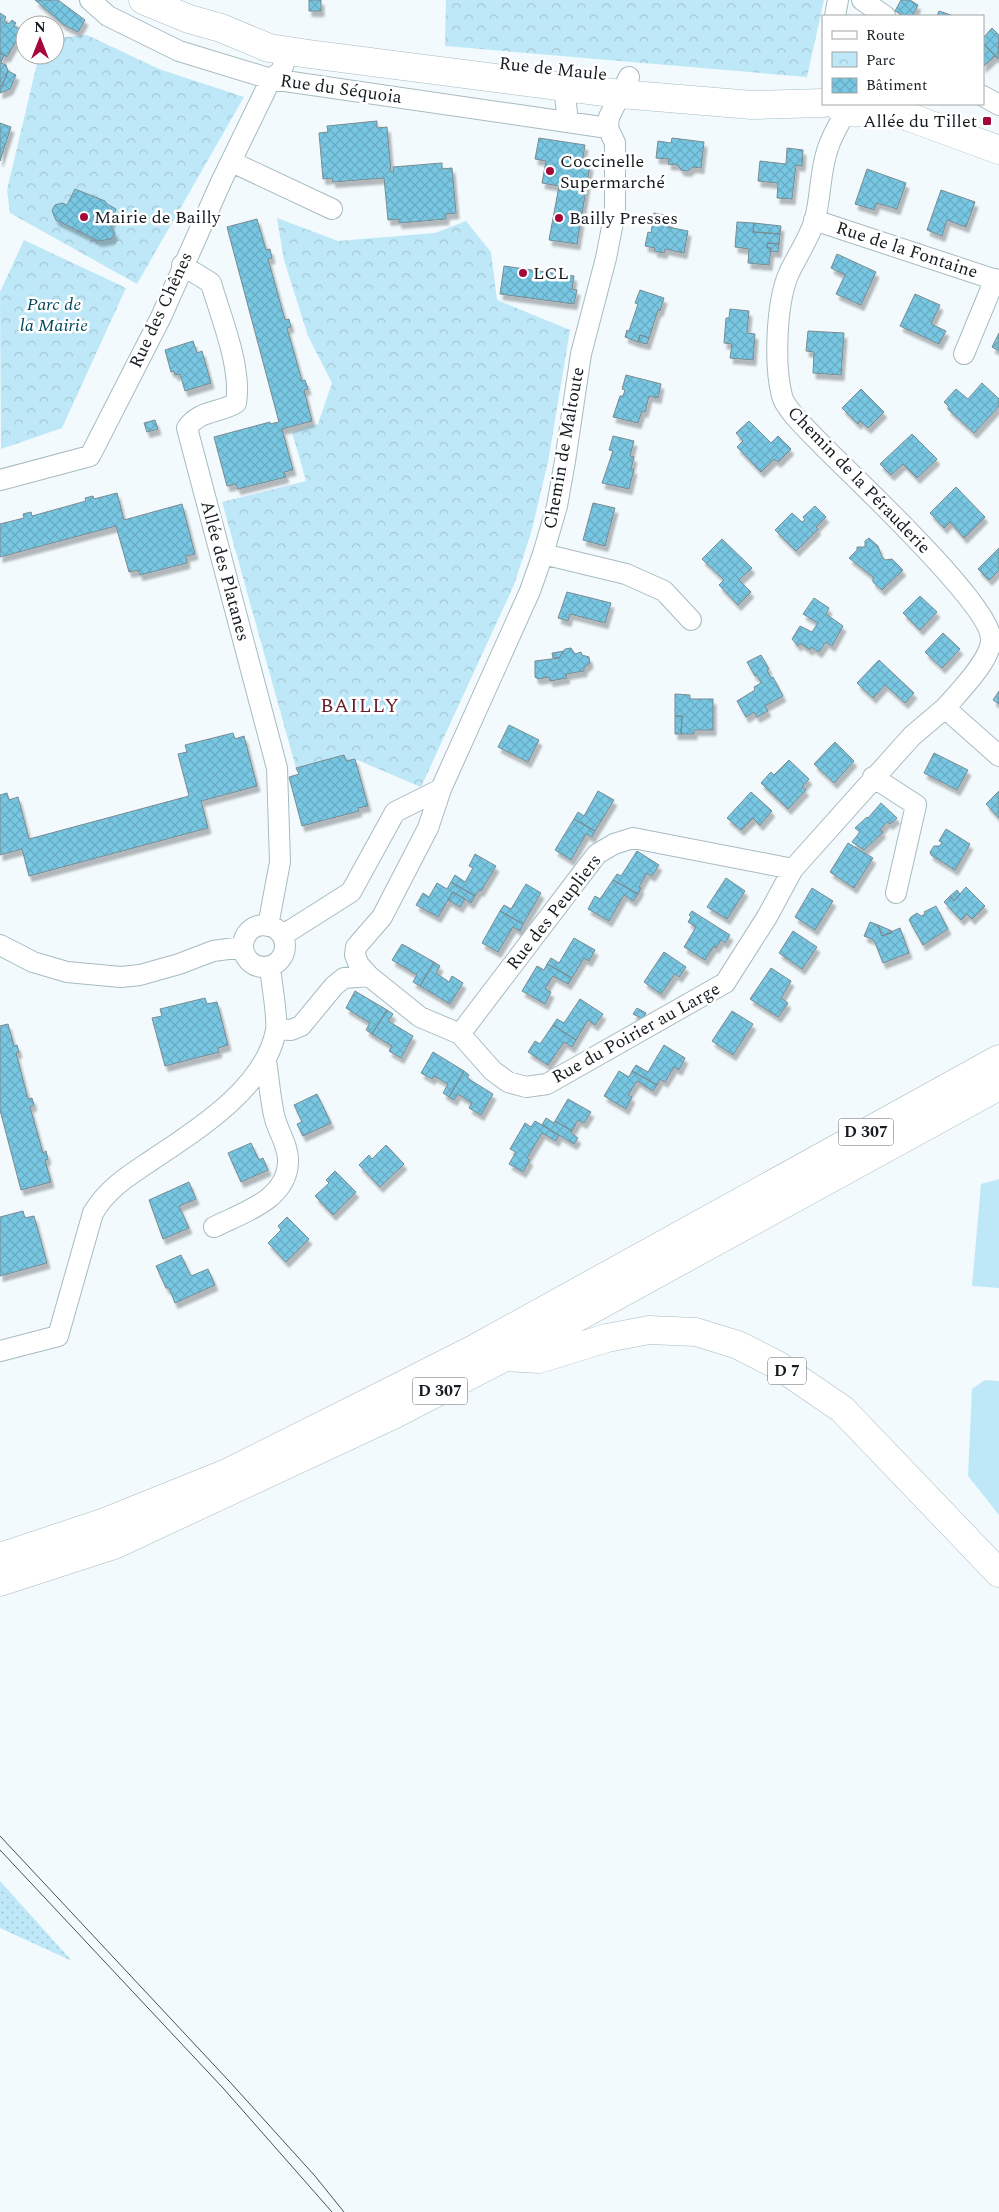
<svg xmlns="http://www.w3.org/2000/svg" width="999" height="2212" viewBox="0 0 999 2212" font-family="Spectral,serif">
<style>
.grass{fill:url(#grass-dots)}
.park{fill:url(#park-crowns)}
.garden{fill:#bee8f8}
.building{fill:url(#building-cross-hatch);stroke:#798b92;filter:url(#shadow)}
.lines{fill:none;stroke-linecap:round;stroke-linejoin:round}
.street-casing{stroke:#a7bbc2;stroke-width:22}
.secondary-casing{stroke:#a7bbc2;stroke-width:29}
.primary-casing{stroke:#a7bbc2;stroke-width:29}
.street{stroke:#fff;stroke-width:20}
.secondary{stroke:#fff;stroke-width:28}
.primary{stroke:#fff;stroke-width:28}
.tram{stroke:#4a5154;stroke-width:1}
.poi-dot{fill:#a4083b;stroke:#fff;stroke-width:2}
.labels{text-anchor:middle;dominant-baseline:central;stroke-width:5;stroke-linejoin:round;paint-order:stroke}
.shield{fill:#fff;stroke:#5c6163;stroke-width:1}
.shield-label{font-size:16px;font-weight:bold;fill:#161d20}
.street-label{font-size:18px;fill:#161d20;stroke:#fff}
.poi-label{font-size:18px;fill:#161d20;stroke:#fff;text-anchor:start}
.park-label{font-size:18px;font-style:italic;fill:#00485b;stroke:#fff}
.quarter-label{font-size:20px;letter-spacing:1px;fill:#631e2b;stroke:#fff}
</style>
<defs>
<pattern id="grass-dots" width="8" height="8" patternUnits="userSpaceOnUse" patternTransform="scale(1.25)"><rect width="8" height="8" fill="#bee8f8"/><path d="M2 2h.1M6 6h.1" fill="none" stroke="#a3c7d4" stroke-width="1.8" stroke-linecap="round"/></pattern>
<pattern id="park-crowns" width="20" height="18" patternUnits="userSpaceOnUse" patternTransform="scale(1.25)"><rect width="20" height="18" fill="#bee8f8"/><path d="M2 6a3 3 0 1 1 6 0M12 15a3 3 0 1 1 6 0" fill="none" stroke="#a3c7d4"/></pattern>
<pattern id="building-cross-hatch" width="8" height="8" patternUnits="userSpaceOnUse" patternTransform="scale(1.25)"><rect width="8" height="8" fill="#78c7e3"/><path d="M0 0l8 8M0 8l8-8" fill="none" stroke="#67aac2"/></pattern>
<filter id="shadow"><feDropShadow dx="3" dy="5.5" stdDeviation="1" flood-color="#0004"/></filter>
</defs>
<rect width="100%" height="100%" fill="#f2fafd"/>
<path class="grass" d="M0 1881 72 1961 0 1928Z"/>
<path class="park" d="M446 0H824L807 77 445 46Z
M87 35 159 69 244 97 137 284 10 213 7 190 39 55H55V38Z
M277 218 338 241 435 233 466 221 491 252 497 300 570 330 548 462 531 533 514 585 421 787 355 759 296 768 222 502 306 481 292 432 318 424 332 383 308 336 284 260Z
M24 240 126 288 62 428 1 449 0 292Z"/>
<path class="garden" d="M999 1179V1288L972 1286 981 1184Z
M985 1380 999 1381V1515L968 1476 972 1389Z"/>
<path class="building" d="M35 0H58L85 20 78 32 64 25Z
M309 0H321V11H309Z
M901 0H910L918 5 912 16H904L895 11Z
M939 11 954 16H937Z
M0 13 6 17 4 21 9 24 12 20 16 23 14 26 22 30 7 57 0 53Z
M992 28 999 35 998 59 983 43V38Z
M983 43 995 56 983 67Z
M0 53 4 55 1 63 6 65 8 71 2 86H0Z
M8 71 16 75 10 89 0 93V86H2Z
M377 121V128L387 127 391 172H394L393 167 442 163V169L452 168 456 213 446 214V219L399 223 398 219 388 220 384 178 333 182 332 178 323 179 319 133 328 132 327 126Z
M0 123 11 127 0 161Z
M539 138 585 145 582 163 590 165 577 244 549 240 559 186 542 183 546 161 535 159Z
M672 138 704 142 701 168 693 167 688 171 681 170 678 165 668 164 669 159 656 158 658 141 671 143Z
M787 148 803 150 802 166 796 165 792 199 777 198 778 183 758 181 760 161 786 164Z
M867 169 906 183 897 209 877 203 874 210 855 204Z
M75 189 105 201 107 204 116 209 110 226 115 233 111 239 99 241 56 220 52 211 55 205 62 203 67 205Z
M941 190 975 202 966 227 947 220 942 236 927 230Z
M654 213 670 216 668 227 688 231 684 253 665 249 664 253 654 251 655 248 645 246 648 232 651 233Z
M257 219 266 250 270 249 272 258 268 259 285 320 289 319 291 327 287 328 302 381 305 380 308 389 304 390 312 421 282 429 293 470 284 472 286 477 238 489 236 484 227 486 214 437 270 422V424L279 422 227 227Z
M737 222 754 223 753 232 780 234 779 244 768 243 767 248H771L769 265 748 263 749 249 735 247Z
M754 223 781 226 780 234 753 232Z
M768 243 779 244 778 252 770 251 771 248H767Z
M837 254 876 272 861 305 836 294 845 275 831 268Z
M504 266 574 276 572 289 577 290 574 304 500 294Z
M640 290 664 298 660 311 658 310 649 338 640 335 638 342 625 337 627 330 629 331 638 304 635 303Z
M915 294 940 305 931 324 946 331 939 344 900 326Z
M730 309 749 311 747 333 755 334 753 360 730 358 732 344 724 343 726 318H729Z
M808 331 844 333 841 375 813 373 814 352 806 351Z
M999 333V351L992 347Z
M640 335 649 338 647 344 638 342Z
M193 341 197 353 202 351 211 383 185 391 180 374 175 375 174 371 171 372 165 350Z
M626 375 661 384 658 398 649 396 645 412 642 411 638 423 613 417 620 396H623L625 390 622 389Z
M982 383 999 399V406L974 433 948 409 949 407 944 402 956 389 968 399Z
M861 389 884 412 868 428 860 421 858 424 842 408Z
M155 420 158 429 147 432 144 423Z
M749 421 771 443 778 436 791 449 778 462 774 459 761 472 737 447 743 441 736 433Z
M912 434 937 459 917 478 903 464 891 475 880 464Z
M613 436 634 441 630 456 634 457 631 469H634L629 489 602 483 613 451 609 450Z
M956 487 985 517 964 538 950 522 944 528 930 513Z
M117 493 124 520 182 504 195 554 186 556 187 563 140 575 138 570 129 572 116 526 0 557V524L24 518 23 514 31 512 32 516 86 501 85 498 93 496 94 499Z
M593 503 615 508 605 546 583 540Z
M815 506 826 517 816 527 818 529 796 551 775 530 792 513 802 522 805 520 803 517Z
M869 538 878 546 882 557 885 560 892 559 903 570 882 590 873 582V577L849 558 857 550V547H865V541Z
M722 539 752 568 739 580 751 592 738 605 719 585 724 580 702 559Z
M999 548V570L989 580 978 569Z
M567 592 611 603 605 623 570 614 568 621 558 618Z
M920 596 937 612 920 630 903 613Z
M814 598 829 608 826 614 843 626 832 646 826 642 819 652 811 647 810 650 800 643 798 646 792 639 800 626 812 632 818 623 803 614Z
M943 633 960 649 942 668 925 652Z
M571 648 575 654 581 652 582 655 589 657 590 663 584 668V671L566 674 567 678 550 681 549 677 538 679 535 677V661L559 658 565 649Z
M564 651 559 658H553L552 653Z
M761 655 769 669 767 670 771 678 773 677 783 696 765 706 768 711 757 717 754 712 746 717 737 701 755 690 754 687 761 683 757 675 755 676 747 662Z
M879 660 914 693 905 703 885 685 873 698 857 683Z
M999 691V704L993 700Z
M675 694 690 695V699H713V730H694V734H681L682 716H675Z
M675 716H682L681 734H675Z
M509 725 539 740 528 762 498 747Z
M233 733 235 739 244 736 257 786 201 801 208 828 29 876 22 849 0 855V795L7 793 9 800 18 797 29 839 189 796 178 754 187 752 185 745Z
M835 742 854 761 834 783 814 764Z
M934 753 968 770 957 790 924 773Z
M344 755 346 761 355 759 368 806 358 808 359 811 302 826 289 777 299 774 296 768Z
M789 760 809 779 802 787 806 790 788 809 761 783 771 772 774 775Z
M598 791 614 800 595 831 574 819 578 812 584 816Z
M999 791V818L986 804Z
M751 792 772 811 760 825 753 818 741 830 727 818Z
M881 803 897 818 890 824 887 822 880 830 883 832 864 850 852 842 860 832 855 828 867 817 868 818Z
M574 819 595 831 592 837 586 834 571 860 555 850Z
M946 829 970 844 955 870 931 855 930 852 934 846H940L942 842 939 841Z
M848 843 873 858 854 888 830 872Z
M637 851 659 865 652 876 647 873 639 887 641 888 638 894 613 880 617 874 621 876Z
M475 854 496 866 481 891 479 890 475 896 451 882 455 875 465 882 473 868 469 866Z
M726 878 745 891 727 919 707 907Z
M613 880 638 894 633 901 624 895 609 921 588 909 595 896 600 899Z
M451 882 475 896 471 903 453 892 438 917 416 905 423 893 429 897 437 883 447 889Z
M526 884 541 893 523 924 500 911 504 905 511 909Z
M966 887 985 906 972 919 967 914 961 920 944 902 950 896 954 901Z
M812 888 833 901 815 930 795 917Z
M957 890 960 894 954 901 950 896Z
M453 892 465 899 460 907 448 900Z
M936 906 948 929 923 945 909 920 911 917 917 913 921 916 925 914 924 912Z
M500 911 523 924 520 931 513 927 498 952 482 943Z
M692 911 730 935 725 943 721 940 716 948 714 946 705 960 684 947 696 927 688 922 691 917 689 915Z
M870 922 878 925 882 936 900 928 909 953 883 963 874 940 864 936Z
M878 925 892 931V933L882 936Z
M793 931 817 947 802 969 779 953Z
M574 938 595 950 589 961 584 958 572 978 547 964 551 958 559 963Z
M402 944 434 962 420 986 413 982 417 975 392 960Z
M664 952 686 967 679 977 675 974 661 994 644 982Z
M434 962 440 966 436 973 449 982 452 976 463 983 450 1004 420 986Z
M547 964 572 978 568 984 553 976 545 989 551 992 545 1004 522 991 537 966 544 970Z
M771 968 791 981 781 998 788 1003 778 1017 750 999Z
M355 991 387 1010 372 1034 366 1030 370 1023 346 1008Z
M205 998 207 1004 217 1002 228 1045 218 1048 219 1052 165 1066 152 1018 162 1016 160 1009Z
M580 999 603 1014 595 1025 588 1020 576 1040 553 1025 557 1019 564 1023Z
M637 1008 646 1013 643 1019 633 1014Z
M387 1010 393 1014 388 1021 413 1036 401 1058 389 1051 392 1046 372 1034Z
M732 1011 753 1024 733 1055 712 1041Z
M8 1024 14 1046 17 1045 19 1052 16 1053 28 1099 32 1098 34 1105 30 1107 43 1153 46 1151 48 1159 45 1160 51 1182 21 1190 0 1110V1026Z
M553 1025 576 1040 572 1047 564 1042 548 1065 528 1052 535 1041 540 1044Z
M664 1045 685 1058 679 1070 674 1067 665 1082 660 1079 657 1085 632 1071 636 1065 648 1072Z
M433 1052 464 1071 449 1097 443 1093 448 1084 434 1076 432 1079 421 1073Z
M464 1071 469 1075 467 1078 493 1094 481 1115 469 1108 472 1103 458 1094 454 1100 449 1097Z
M619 1071 629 1077 632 1071 657 1085 653 1091 637 1081 628 1095 632 1097 626 1109 604 1096Z
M317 1094 331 1123 303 1136 297 1124 302 1122 294 1105Z
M568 1099 591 1112 584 1123 578 1120 572 1131 555 1121Z
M546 1118 554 1123 555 1121 572 1131 571 1133 578 1138 574 1144 542 1125Z
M535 1121 559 1135 556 1141 542 1133 527 1158 530 1160 523 1172 509 1164 516 1152 510 1149 525 1123 531 1127Z
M251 1143 259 1160 263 1158 268 1170 241 1182 228 1153Z
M386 1145 404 1164 380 1187 359 1165 369 1155 372 1159Z
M335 1171 356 1192 333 1215 315 1196 329 1183 326 1180Z
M189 1182 196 1199 179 1206 189 1228 163 1239 149 1200Z
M23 1211 25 1218 34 1216 47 1263 0 1276V1217Z
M287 1217 309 1239 286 1262 268 1243 281 1230 278 1226Z
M181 1255 191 1276 208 1269 215 1285 175 1303 169 1288H166L156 1266Z"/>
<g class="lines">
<g class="street-casing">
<path id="street" d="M90 0 108 16 179 51 271 79 608 128
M862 0 885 16
M835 16 838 0
M629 77 609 117 608 128 615 143V212L606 258 581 354 565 461 557 506 543 554 530 591 441 789 428 828 382 917 356 947 355 955 359 965 369 976 420 1017 460 1034 493 1071 508 1082 526 1087 547 1084 725 983 767 917 793 869 912 736 945 708 999 756
M564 87 568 122
M983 96 999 105
M846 111C840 123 832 135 828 148 820 170 821 196 815 219 810 237 797 256 789 273 776 303 774 365 782 396 785 410 815 437 825 448 855 478 992 606 991 640 991 660 958 693 945 708
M232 162 332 209
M814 220 999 281
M182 265 211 283C221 318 242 367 236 403 220 413 199 410 187 428L277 768 280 862 268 926
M964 354 995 279
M0 480 90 456 161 317 221 182 271 79 281 71 289 51
M543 554 626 574 664 591 691 620
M873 777 916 805 896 893
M243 946a21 21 0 1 1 42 0a21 21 0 1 1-42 0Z
M281 934 291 930 351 892 395 812 441 789
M0 945 33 962 67 972 121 977 140 975 179 964 213 951 243 947
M276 1029 291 1030 301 1026 334 986 344 978 369 976
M460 1034 597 854 614 844 633 838 793 869
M214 1227C242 1213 287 1200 288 1162 289 1146 277 1130 274 1115 270 1097 269 1079 266 1061
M0 1351 58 1336 93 1213C108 1188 128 1176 152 1160 197 1130 266 1087 276 1030 278 1015 271 982 270 966"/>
</g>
<g class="secondary-casing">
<path id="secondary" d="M143 0 189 19 221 28 269 48 309 54 620 94 752 105 823 103
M836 104C848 116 865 115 877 104
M874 107 909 117 999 150"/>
</g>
<g class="primary-casing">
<path id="primary" d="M505 1357 539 1359 607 1338 649 1330 696 1332 738 1345 779 1366 842 1409 999 1573
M0 1557 105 1522 227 1473 385 1394 474 1349 999 1059
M0 1582 114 1545 393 1415 505 1357 999 1086"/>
</g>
<use href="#street" class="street"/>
<use href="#secondary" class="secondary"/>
<use href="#primary" class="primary"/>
<path class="tram" d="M0 1836 229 2081 315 2176 344 2212
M0 1850 223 2088 332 2212"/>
</g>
<g class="poi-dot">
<rect x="982" y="116" width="10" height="10" rx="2.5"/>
<circle cx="550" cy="171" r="5"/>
<circle cx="84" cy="217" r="5"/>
<circle cx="559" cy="218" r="5"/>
<circle cx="523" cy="273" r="5"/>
</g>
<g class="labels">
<g class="shield">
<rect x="838.5" y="1118.5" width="55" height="27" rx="4"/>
<rect x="768" y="1357.5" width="38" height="27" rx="4"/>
<rect x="412.5" y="1377.5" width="55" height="27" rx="4"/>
</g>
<g class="shield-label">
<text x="866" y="1132">D 307</text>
<text x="787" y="1371">D 7</text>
<text x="440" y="1391">D 307</text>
</g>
<g class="street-label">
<text transform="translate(553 69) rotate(6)">Rue de Maule</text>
<text transform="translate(341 89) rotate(8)">Rue du Séquoia</text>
<text transform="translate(907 250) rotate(18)">Rue de la Fontaine</text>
<text transform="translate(161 310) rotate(-65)">Rue des Chênes</text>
<text transform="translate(564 448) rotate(-80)">Chemin de Maltoute</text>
<text transform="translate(859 480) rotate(46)">Chemin de la Pérauderie</text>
<text transform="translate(225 571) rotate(75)">Allée des Platanes</text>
<text transform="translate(554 912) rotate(-52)">Rue des Peupliers</text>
<text transform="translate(636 1033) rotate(-29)">Rue du Poirier au Large</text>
</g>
<g class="poi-label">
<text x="977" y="121" text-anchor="end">Allée du Tillet</text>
<text x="560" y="161">Coccinelle<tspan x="560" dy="21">Supermarché</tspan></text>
<text x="94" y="217">Mairie de Bailly</text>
<text x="569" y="218">Bailly Presses</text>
<text x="533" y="273">LCL</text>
</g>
<g class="park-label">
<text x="54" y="304">Parc de<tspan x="54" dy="21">la Mairie</tspan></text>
</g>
<g class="quarter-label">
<text x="360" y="706">BAILLY</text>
</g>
</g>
<rect x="822" y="15" width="162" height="90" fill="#ffffff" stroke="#a2a5a6"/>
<rect x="832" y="31" width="25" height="8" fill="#ffffff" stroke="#a2a5a6"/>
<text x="866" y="40" font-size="15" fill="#161d20">Route</text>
<rect x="832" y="52" width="25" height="15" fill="url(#park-crowns)" stroke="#a2a5a6"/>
<text x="866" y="65" font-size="15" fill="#161d20">Parc</text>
<rect x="832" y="78" width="25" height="15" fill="url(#building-cross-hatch)" stroke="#a2a5a6"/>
<text x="866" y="90" font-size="15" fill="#161d20">Bâtiment</text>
<g transform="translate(40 40)"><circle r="24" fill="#ffffff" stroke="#a2a5a6"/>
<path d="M0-4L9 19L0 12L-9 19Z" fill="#a4083b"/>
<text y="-8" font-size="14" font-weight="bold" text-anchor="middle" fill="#161d20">N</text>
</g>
</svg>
